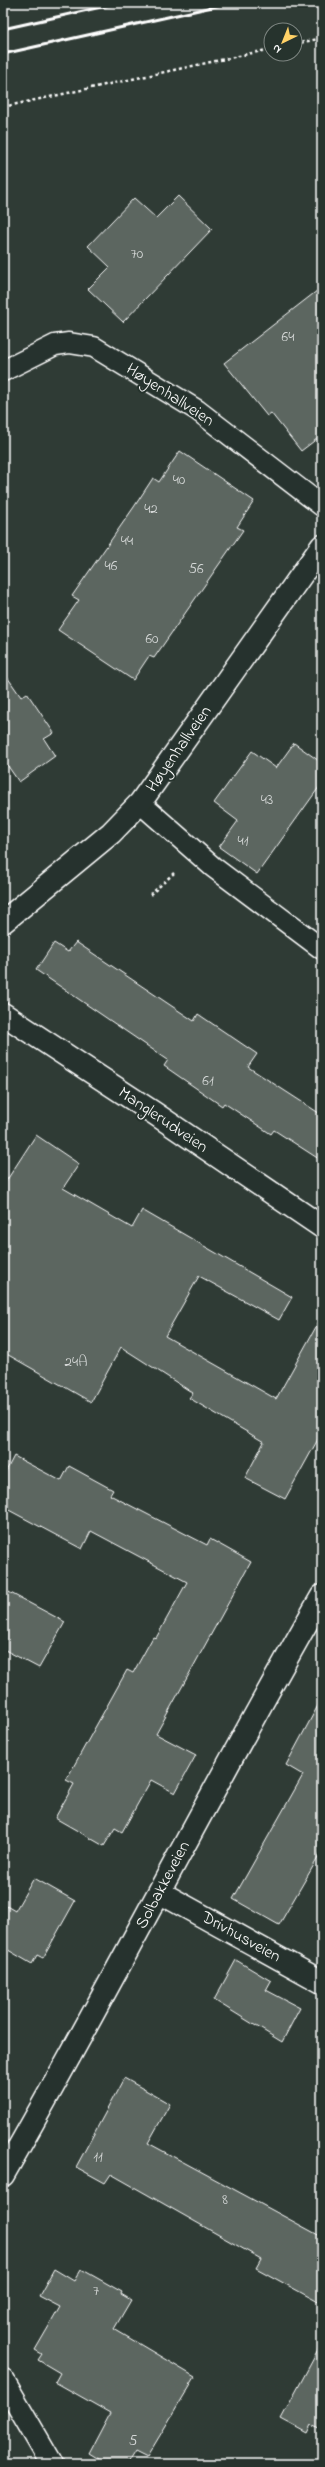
<svg xmlns="http://www.w3.org/2000/svg" width="325" height="2467" viewBox="0 0 325 2467" font-family="'Indie Flower',sans-serif">
<style>
.building{fill:#5b6661;stroke:#fff}
.lines{fill:none;stroke-linecap:round;stroke-linejoin:round}
.lane-casing{stroke:#fff;stroke-width:23}
.street-casing{stroke:#fff;stroke-width:25}
.path{stroke:#fff;stroke-width:2.5;stroke-dasharray:3 3;stroke-linecap:butt}
.lane{stroke:#26332d;stroke-width:20}
.street{stroke:#26332d;stroke-width:22}
.rail{stroke:#fff;stroke-width:3}
.labels{text-anchor:middle;dominant-baseline:central;stroke-width:4;stroke-linejoin:round;paint-order:stroke}
.number-label{font-size:15px;fill:#d6d9d8}
.street-label{font-size:17px;fill:#fff;stroke:#26332d}
</style>
<rect width="100%" height="100%" fill="#2f3b35"/>
<filter id="ink" filterUnits="userSpaceOnUse"><feTurbulence type="fractalNoise" baseFrequency=".025" numOctaves="2"/><feDisplacementMap in="SourceGraphic" scale="8" xChannelSelector="R" yChannelSelector="G"/><feConvolveMatrix kernelMatrix="1 2 1 2 8 2 1 2 1" color-interpolation-filters="sRGB"/></filter>
<g filter="url(#ink)">
<path class="building" d="M178 196 212 229 123 322 88 289 110 267 88 246 134 198 156 218Z
M322 287V435L301 451 271 413 267 416 224 363Z
M180 451 254 501 237 527 243 530 154 658 149 656 133 680 58 630 79 600 72 596 134 507 153 478 159 482Z
M3 671 21 697 27 693 54 733 44 739 55 756 19 782 3 759Z
M294 743 322 763V783L257 874 219 847 238 821 214 803 252 751 276 768Z
M76 942 194 1021 198 1014 257 1054 248 1067 322 1115V1161L274 1130 271 1134 224 1103 222 1106 164 1066 168 1060 36 970 54 943 68 952Z
M36 1135 79 1164 63 1188 132 1228 142 1210 292 1297 279 1320 199 1276 165 1336 276 1399 322 1316V1432L285 1499 245 1478 264 1442 189 1398 193 1393 121 1347 91 1402 3 1352V1186Z
M14 1456 61 1481 69 1466 113 1490 110 1495 207 1545 210 1539 251 1562 156 1734 196 1755 175 1793 151 1780 122 1832 115 1828 104 1846 55 1818 74 1784 66 1780 127 1670 133 1673 153 1637 156 1638 187 1582 91 1531 82 1549 3 1507V1477Z
M3 1589 65 1622 39 1668 3 1649Z
M322 1698V1851L279 1925 233 1899 303 1775 286 1765Z
M34 1878 75 1901 43 1958 37 1955 32 1964 3 1947V1904L15 1911Z
M236 1960 271 1981 266 1990 300 2008 282 2042 214 2000Z
M124 2078 170 2104 148 2143 322 2237V2304L256 2268 261 2259 111 2174 105 2183 76 2167Z
M54 2269 74 2281 81 2269 122 2292 121 2294 131 2300 114 2329 195 2377 147 2457 135 2451 127 2464H107L89 2453 110 2413 55 2382 60 2373 38 2360 42 2354 35 2350 60 2307 39 2296Z
M322 2343V2430L311 2425 307 2433 281 2419Z"/>
<g class="lines">
<g class="lane-casing">
<path id="lane" d="M3 371 55 345 69 343 94 347 197 410 322 506
M140 803 213 867 322 949"/>
</g>
<g class="street-casing">
<path id="street" d="M3 922 111 833 140 803 322 546
M3 1014 154 1113 322 1227
M159 1892 322 1982
M3 2175C113 1984 212 1787 322 1596
M3 2380 52 2464"/>
</g>
<path class="path" d="M295 44 322 38
M3 107 271 49
M150 895 174 873"/>
<use href="#lane" class="lane"/>
<use href="#street" class="street"/>
<path class="rail" d="M3 29 119 3
M3 54 230 3"/>
</g>
</g>
<g class="labels">
<g class="number-label">
<text x="137" y="254">70</text>
<text x="288" y="337">64</text>
<text x="179" y="480">40</text>
<text x="151" y="509">42</text>
<text x="127" y="541">44</text>
<text x="111" y="566">46</text>
<text x="196" y="569">56</text>
<text x="152" y="639">60</text>
<text x="267" y="800">43</text>
<text x="243" y="841">41</text>
<text x="208" y="1081">61</text>
<text x="76" y="1362">24A</text>
<text x="98" y="2157">11</text>
<text x="225" y="2200">8</text>
<text x="96" y="2291">7</text>
<text x="133" y="2441">5</text>
</g>
<g class="street-label">
<text transform="translate(170 395) rotate(33)">Høyenhallveien</text>
<text transform="translate(179 749) rotate(-55)">Høyenhallveien</text>
<text transform="translate(163 1120) rotate(34)">Manglerudveien</text>
<text transform="translate(163 1885) rotate(-62)">Solbakkeveien</text>
<text transform="translate(241 1937) rotate(29)">Drivhusveien</text>
</g>
</g>
<rect width="325" height="2467" fill="none" stroke="#26332d" stroke-width="16"/>
<rect x="8" y="8" width="309" height="2451" fill="none" stroke="#fff" stroke-width="1.5" filter="url(#ink)"/>
<g transform="translate(283 42) rotate(223)"><circle r="19" fill="#26332d" stroke="#7d8581"/>
<path d="M0-3L7 15L0 10L-7 15Z" fill="#ffd166"/>
<text y="-6" font-size="11" font-weight="bold" text-anchor="middle" fill="#ffffff">N</text>
</g>
</svg>
